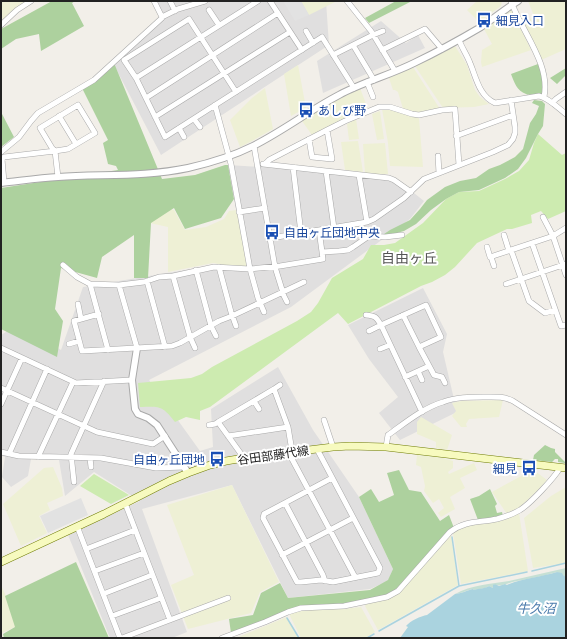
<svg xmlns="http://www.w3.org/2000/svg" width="567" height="639" viewBox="0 0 567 639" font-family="Poppins,'Noto Sans JP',sans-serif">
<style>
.residential{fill:#e0dfdf}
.farmland{fill:#eef0d5}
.grass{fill:#cdebb0}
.forest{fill:#add19e}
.wetland{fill:#c6e0d4}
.parking{fill:#e2e2e2}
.water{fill:#aad3df}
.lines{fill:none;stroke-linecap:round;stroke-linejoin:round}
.stream{stroke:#aad3df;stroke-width:1.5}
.minor-casing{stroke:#a9a9a9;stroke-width:6}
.tertiary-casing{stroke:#a9a9a9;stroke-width:8}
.secondary-casing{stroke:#707d05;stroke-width:8}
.minor{stroke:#fff;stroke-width:5}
.tertiary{stroke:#fff;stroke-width:6}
.secondary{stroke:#f7fabf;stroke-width:7}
.labels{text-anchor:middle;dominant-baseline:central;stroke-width:4;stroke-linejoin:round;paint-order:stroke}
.transit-label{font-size:12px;fill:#164399;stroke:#fff;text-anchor:start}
.street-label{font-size:12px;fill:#222;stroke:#fff}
.water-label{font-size:13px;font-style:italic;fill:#4a7aab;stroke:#fff}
.quarter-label{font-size:14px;fill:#555;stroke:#fff}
</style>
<rect width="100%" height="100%" fill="#f2efe9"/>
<path class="residential" d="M152 1H326L329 45 161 155 113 63 161 18Z
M381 21 406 43 418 35 425 48 323 93 317 61Z
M228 165 344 172 395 178 424 201 410 219 291 307 149 380 200 451 213 447 211 409 278 367 313 430 359 497 393 569 388 581 370 589 288 598 232 485 142 509 187 632 172 638H110L68 535 140 501 94 472 65 496 59 460 31 459 28 476 11 487 2 477 5 457 1 455V335L19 324 61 350 83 287 245 260Z
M423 288 447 334 443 352 457 412 400 440 379 413 398 397 369 359 348 325Z"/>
<path class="farmland" d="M1 1H26L18 7 2 21Z
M301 1H337L309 15Z
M477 1H502L501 6 479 22 467 10Z
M528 1H566V49L541 60 523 24 534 16Z
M512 10 531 50 482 67 481 62 482 50 492 44 484 29Z
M455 46 467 65 475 90 480 97 489 104 474 107 443 108 415 66Z
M298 65 306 108 291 116 284 74Z
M413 67 440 109 423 112H417L403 109 398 92 395 90H393L389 78Z
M265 88 273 129 252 141 240 147 230 120 252 98Z
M360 88 368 109 312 135 302 121 329 104Z
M382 109H392L419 118 423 167 390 166 388 143Z
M380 111 384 139 377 140 372 114Z
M356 119 359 139 349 140 347 124Z
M358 141 363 172 345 170 341 142Z
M385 143 388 174H372L365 173 363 144Z
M144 207 174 210 185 230 206 227 224 219 229 211 237 210 247 266H230L213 263 168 272V227L145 222Z
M503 400 499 417 469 419 466 424 467 427H461L452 416 456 411 452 403 461 401Z
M421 417 452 435 447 450 436 448V442L417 434V422Z
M417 455 439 457 453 461V468L448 472 449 474 474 463 477 470 460 478 465 488 450 497 455 509 441 517 438 513 444 508 439 499 433 503 424 491 425 486 421 467 416 465Z
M53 467 62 488 63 496 47 503 50 510 39 516 47 533 21 546 3 504 44 468Z
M530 471H535L547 480 540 488 520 507 507 514 492 492Z
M232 485 279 582 260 592 251 613 188 629 171 585 194 575 167 505Z
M566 487V563L533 568 524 518 551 496Z
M519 513 528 571 461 584 453 533 460 528 465 526 503 520Z
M451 534 458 585 378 630 365 606 367 603 400 592Z
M1 585 19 625 2 633 3 638H1Z
M361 607 375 632 365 638H301L290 616V614L294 612 310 610 343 609Z
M287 617 298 638H236Z"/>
<path class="grass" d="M538 134 562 155 566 153V211L548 219 541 211 531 215 532 223 512 229H507L477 243 455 267 445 275 432 282 421 286 348 324 338 313 210 407 200 411V420L186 417 175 422C163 406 160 406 140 407L138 383 191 378 202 374 212 367 297 321 311 312 318 303 332 278 363 259 371 245H384L395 243 423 223 446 199 459 192 479 191 505 179 519 171 529 160 534 143Z
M94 474 129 495 111 504 80 486Z"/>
<path class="forest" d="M52 1H75L72 3 84 26 41 51 39 34 16 39 1 49V29Z
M396 1H412L369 23 365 18Z
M114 63 162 179 195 175 225 165H228L234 199 221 218 185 229 174 208 151 223 148 278H134V235L102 257 97 278 61 268 55 309 63 321 57 357 1 329V188L118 170 116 166 108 164 103 143 108 140 82 88Z
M538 64C544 73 543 83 542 94 537 94 530 96 526 94 517 91 514 82 511 74Z
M566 68V75L557 84 550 78Z
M534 100 542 101 545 104 543 126 538 134 526 158 518 169 505 178 479 190 459 192 446 199 431 210 416 224 404 231 390 235 381 236 390 230 410 220 420 209 427 200 445 187 460 181 476 178 489 169 500 165 515 157 523 149 530 123 536 114 539 106 532 103Z
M1 112 14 137 1 147Z
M545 445 551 448 555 449V452L565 462V463L558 462V459H555L552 462 533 460 534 455Z
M399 470 409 490 421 492 440 521 449 515 454 528 399 587 389 594 343 605 302 606 231 633 229 619 253 615 261 593 280 583 288 598 370 590 388 580 393 569 359 497 371 489 379 502 394 495 387 473Z
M490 489 497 504 495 506 497 513 502 512 503 516 478 520 470 499 479 496Z
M76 562 109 638H4L3 634 15 627 5 596Z"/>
<path class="wetland" d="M566 568V577L557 572C544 576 531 578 517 581 509 582 503 587 493 585V588L489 586C485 589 479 589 474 590L473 589C467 590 460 594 455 594 471 585 491 584 509 581 528 577 547 572 566 568Z"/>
<path class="parking" d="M283 1H301L309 15 295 21Z
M81 498 88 515 48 533 40 516Z"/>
<path class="water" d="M557 572 562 573 563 575 566 577V638H400L408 627 406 626C410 621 421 616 427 615L455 594C460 594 468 590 473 589L474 590C479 588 485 589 489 586L493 588V585C495 584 497 585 499 586L505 584 507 585C523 578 541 577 557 572Z"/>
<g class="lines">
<path class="stream" d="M452 537 459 586
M532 571 566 563
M287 618 299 638
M379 631 459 586 527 572
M367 638 374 634"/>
<g class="minor-casing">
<path id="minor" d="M154 1 162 17
M170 1 175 11
M270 1 302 50
M347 1 371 31 395 71
M511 1C521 31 551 64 544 97
M209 10 219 25
M1 25 17 10 31 1
M306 31 313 43
M459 40C462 48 467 55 470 63 476 77 479 96 495 103L539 96C549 98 558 108 566 114
M353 45 374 80
M382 50 425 29 442 49
M333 55 373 35 383 31
M136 78 258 1
M367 82 373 97
M236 92 189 19 124 60 136 78 165 137 322 37 354 88
M146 98 278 13
M552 103 556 99 566 92
M78 105 95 133 68 149 55 151 52 148 40 128Z
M215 105 231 164 250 269 258 298 264 312
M59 116 76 144
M155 117 290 32
M194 119 200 127
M179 128 184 137
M456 136 513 115
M309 139 312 157 332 159 327 130
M254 146 275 267 284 296 287 302
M1 152 19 137 31 121 38 113 94 80 162 18V17L178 9 205 1
M438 156 439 173
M263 164 389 178 394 180 411 192
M265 164 269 160 327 130 345 121 379 107H390L412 114 419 115 442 110 455 109 459 165
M293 167 301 233
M326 171 334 228
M359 175 367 222
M4 182 2 159 4 157 55 151 58 177
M239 212 265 208
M543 217 553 236 566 275
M504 235 509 251
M271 238 367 222 374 219 404 198 424 179 493 152 508 145 513 139 515 133V127L511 100
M532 243 561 326 566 325
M487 247 490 257 553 236 566 228
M511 250 529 301 545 313 555 310
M322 252 339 251 348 250 353 247 369 236 385 237 402 235
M491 257 494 266
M63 265 77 277 90 284 119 285 144 282 159 277 173 276 214 267 250 269 280 266 323 259 319 230
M219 267 231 312 236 326
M196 270 211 326 216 336
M173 276 190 337 195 348
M147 281 165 347
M90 284 108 350
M506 284 566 264
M119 285 137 348
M78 304 81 319
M99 314 74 321 82 351 172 346 180 343 219 321 232 316 304 282
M366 315C376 316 376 317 381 325L369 331
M403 315 419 347
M69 344 79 341
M1 348 76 383 132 380
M380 349 390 345
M418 371 422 380
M405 377 429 366
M1 388 97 432 153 444 165 436
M274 389 280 385
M254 401 259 409
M1 404 22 358
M422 412 381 325 426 305 441 337 419 347 434 375 442 377 445 383
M324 420 333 447
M209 425 215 424 218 422
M228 436 288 427
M386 447 388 435C405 423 423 408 443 402 456 397 470 397 483 397 495 397 503 396 513 401L566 435
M317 449 380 568 378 573 333 582 321 580 301 582H297L263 518 264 514 332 478
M1 452 19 456 101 458 156 468 184 467
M9 454 47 369
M38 457 73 382
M90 458 91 467
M244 458 218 422 274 389 288 427 291 445 292 459 355 577
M74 482 71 454 104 381
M125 503 170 620
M285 503 323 575 325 581
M77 526 120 638
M86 549 135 530
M282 555 353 518
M95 571 144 553
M103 594 152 575
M112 616 161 598
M122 638 228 598
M222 638 265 622 288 612 301 608 344 606 387 597 398 591 450 532C466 520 479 523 497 519 505 517 513 514 520 510 531 503 554 478 560 468"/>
</g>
<g class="tertiary-casing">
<path id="tertiary" d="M1 183C20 181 39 178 58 177 101 174 145 177 188 168 210 163 233 156 253 146 283 131 310 110 339 95 363 82 390 75 414 63 437 52 459 40 481 27 493 19 505 9 518 1
M137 348 132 380 135 409 138 414 148 418 157 425 188 473"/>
</g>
<g class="secondary-casing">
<path id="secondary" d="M1 562 104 514 169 481 188 473 210 465 226 461 244 458 333 447 350 446 386 447 566 468"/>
</g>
<use href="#minor" class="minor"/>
<use href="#tertiary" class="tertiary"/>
<use href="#secondary" class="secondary"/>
</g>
<defs>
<g id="bus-bare" transform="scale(1.2)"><path d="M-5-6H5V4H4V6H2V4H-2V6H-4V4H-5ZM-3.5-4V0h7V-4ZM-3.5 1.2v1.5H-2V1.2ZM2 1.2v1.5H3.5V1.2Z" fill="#1a4fb4" stroke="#fff" stroke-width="2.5" paint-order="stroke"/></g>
</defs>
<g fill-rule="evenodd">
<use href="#bus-bare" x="484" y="20"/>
<use href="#bus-bare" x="306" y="110"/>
<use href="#bus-bare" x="272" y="232"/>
<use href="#bus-bare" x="217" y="459"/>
<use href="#bus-bare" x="529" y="468"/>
</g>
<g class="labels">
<g class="transit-label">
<text x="496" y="20">細見入口</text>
<text x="318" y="110">あしび野</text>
<text x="284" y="232">自由ヶ丘団地中央</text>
<text x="205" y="459" text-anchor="end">自由ヶ丘団地</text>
<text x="517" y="468" text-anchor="end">細見</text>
</g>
<g class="street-label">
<text transform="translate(273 455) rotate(-8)">谷田部藤代線</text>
</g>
<g class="water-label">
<text x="536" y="608">牛久沼</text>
</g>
<g class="quarter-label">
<text x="409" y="258">自由ヶ丘</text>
</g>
</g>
<rect width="567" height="639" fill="none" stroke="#222222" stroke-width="4"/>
</svg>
